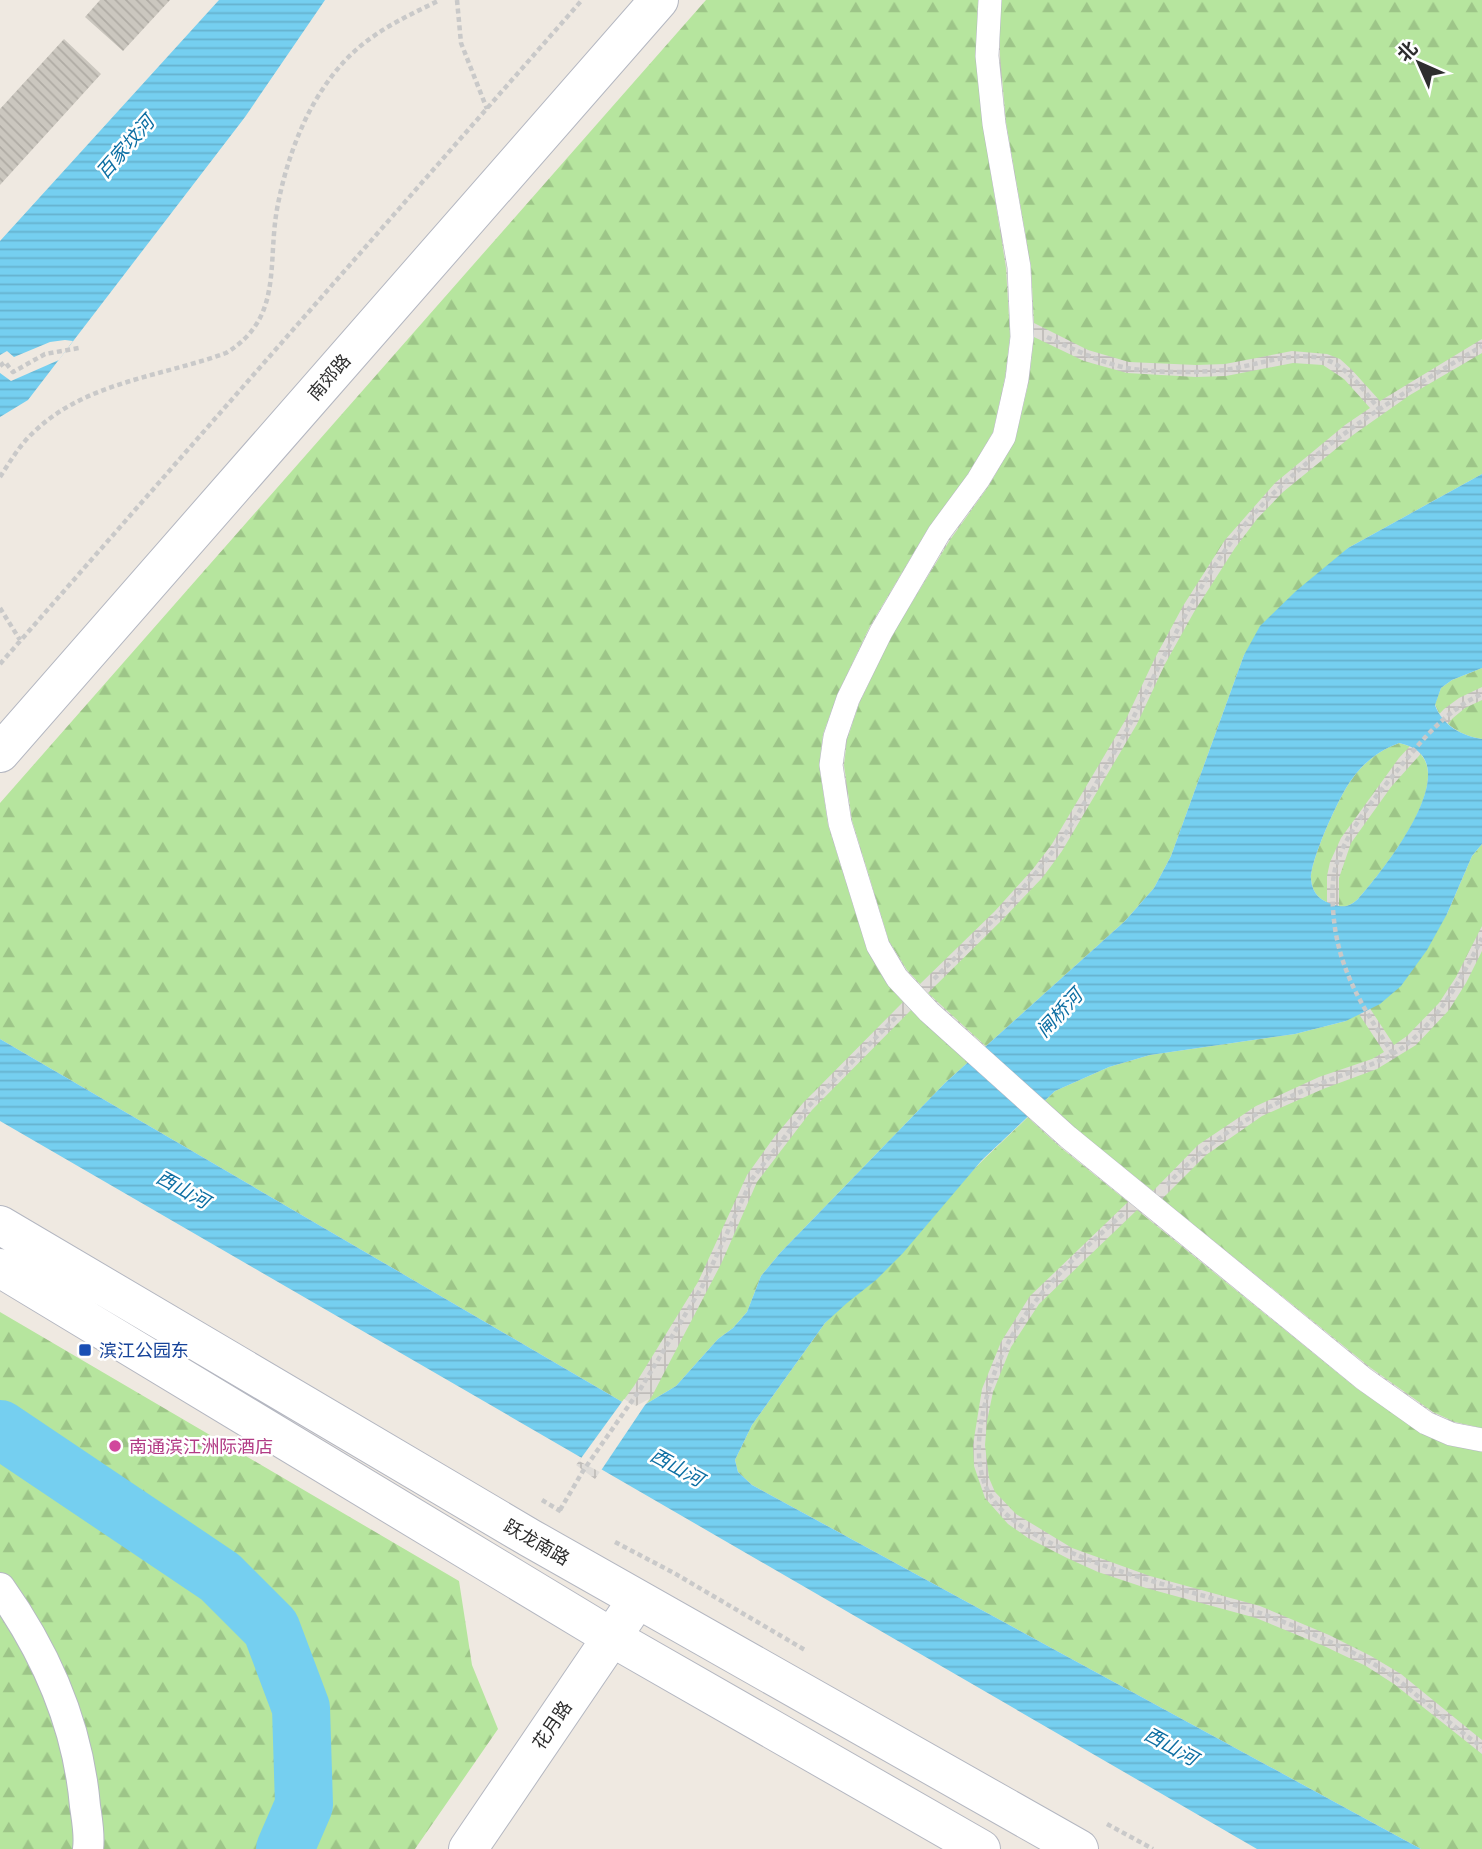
<svg xmlns="http://www.w3.org/2000/svg" width="1482" height="1849" viewBox="0 0 1482 1849" font-family="'DejaVu Sans','Noto Sans SC',sans-serif">
<style>
.forest{fill:url(#forest-firs)}
.plaza{fill:url(#plaza-grid);fill-rule:evenodd}
.water{fill:url(#water-rules);fill-rule:evenodd}
.pier{fill:#efe9e1}
.lines{fill:none;stroke-linecap:round;stroke-linejoin:round}
.river{stroke:#75cff0;stroke-width:58}
.building{fill:url(#building-back-hatch)}
.pedestrian-casing{stroke:#b4b7c1;stroke-width:24}
.minor-casing{stroke:#b4b7c1;stroke-width:32}
.tertiary-casing{stroke:#b4b7c1;stroke-width:40}
.secondary-casing{stroke:#b4b7c1;stroke-width:40}
.path{stroke:#c9c9c9;stroke-width:4.5;stroke-dasharray:5 3.5;stroke-linecap:butt}
.pedestrian{stroke:#fff;stroke-width:23}
.minor{stroke:#fff;stroke-width:30}
.tertiary{stroke:#fff;stroke-width:38}
.secondary{stroke:#fff;stroke-width:38}
.transit-dot{fill:#1a4fb4;stroke:#fff;stroke-width:2.5}
.hotel-dot{fill:#d1479c;stroke:#fff;stroke-width:2.5}
.labels{text-anchor:middle;dominant-baseline:central;stroke-width:5;stroke-linejoin:round;paint-order:stroke}
.street-label{font-size:18px;fill:#2e2e2e;stroke:#fff}
.transit-label{font-size:18px;fill:#164399;stroke:#fff;text-anchor:start}
.hotel-label{font-size:18px;fill:#b23c85;stroke:#fff;text-anchor:start}
.water-label{font-size:19px;font-style:italic;fill:#0d6fa3;stroke:#fff}
</style>
<defs>
<pattern id="forest-firs" width="22" height="20" patternUnits="userSpaceOnUse" patternTransform="scale(1.75)"><rect width="22" height="20" fill="#b6e59e"/><path d="M5 1l3.5 6h-7zM16 11l3.5 6h-7z" fill="#9dc588"/></pattern>
<pattern id="plaza-grid" width="8" height="8" patternUnits="userSpaceOnUse" patternTransform="scale(1.75)"><rect width="8" height="8" fill="#dfdcd8"/><path d="M0 4h8M4 0v8" fill="none" stroke="#c0bdba"/></pattern>
<pattern id="water-rules" width="6" height="5" patternUnits="userSpaceOnUse" patternTransform="scale(1.75)"><rect width="6" height="5" fill="#75cff0"/><path d="M0 2.5h6" fill="none" stroke="#66b2ce"/></pattern>
<pattern id="building-back-hatch" width="6" height="6" patternUnits="userSpaceOnUse" patternTransform="scale(1.75)"><rect width="6" height="6" fill="#cbc7bf"/><path d="M-1 5l2 2M0 0l6 6M5-1l2 2" fill="none" stroke="#afaba4"/></pattern>
</defs>
<rect width="100%" height="100%" fill="#efe9e1"/>
<path class="forest" d="M706 0H1482V474L1348 548 1244 655 1171 856 1154 888 1125 921 945 1083 780 1253 761 1276 747 1312 733 1328 718 1339 676 1386 636 1410 0 1039V803Z
M1482 668V739C1462 736 1442 725 1435 704L1441 688 1452 680Z
M1399 743C1474 759 1383 871 1358 899 1350 906 1345 908 1334 905 1321 901 1312 894 1311 879 1310 861 1340 794 1352 779 1364 762 1380 750 1399 743Z
M1482 844V1849H1421L752 1485 738 1472 735 1460 752 1425 825 1323 983 1160 1055 1091 1109 1067 1150 1055 1295 1034 1346 1021 1447 914 1472 856Z
M0 1312 459 1581 472 1665 498 1729 415 1849H0Z"/>
<path class="plaza" d="M978 0H1002L1000 12V55L1006 122 1031 266 1034 323 1088 350 1129 362 1196 365 1225 364 1292 351 1327 354 1340 359 1352 370 1380 401 1482 339V353L1410 395 1353 435 1283 492 1257 519 1235 548 1194 612 1165 664 1137 724 1062 851 1043 877 1003 919 928 993 1076 1129 1153 1191 1198 1145 1256 1106 1319 1077 1372 1059 1384 1052 1359 1014 1327 923V876L1330 862 1341 838 1399 758 1444 709 1459 698 1482 687V700L1465 708 1453 718 1391 787 1351 843 1339 878V922L1369 1007 1394 1045 1407 1036 1439 1003 1456 977 1482 926V951L1466 983 1449 1010 1416 1045 1377 1069 1323 1089 1262 1116 1206 1155 1162 1199 1371 1368 1433 1412 1455 1422 1482 1428V1452L1447 1445 1421 1433 1356 1388 1137 1210 1039 1304 1011 1347 993 1392 987 1421 985 1445 989 1478 995 1492 1016 1514 1072 1548 1150 1576 1260 1606 1329 1635 1371 1656 1401 1674 1482 1740V1754L1394 1684 1366 1666 1324 1646 1256 1618 1146 1588 1098 1572 1067 1558 1028 1538 1008 1524 985 1498 974 1466 973 1445 982 1389 1001 1342 1030 1296 1128 1202 1060 1147 911 1010 812 1110 757 1182 721 1264 652 1396 595 1479 576 1465 634 1386 698 1282 747 1175 775 1136 803 1103 903 1002 887 984 867 950 828 825 819 765 823 734 837 695 870 626 929 527 968 474 993 432 1005 377 1010 336 1006 268 983 125 976 57ZM1034 337 1084 361 1127 373 1196 377 1226 376 1293 363 1323 365 1344 379 1370 408 1345 425 1275 483 1225 540 1183 606 1155 658 1126 719 1052 844 1033 869 995 911 920 984 907 970 889 941 852 820 844 765 847 740 859 704 891 637 950 540 988 487 1015 441 1029 381Z"/>
<path class="water" d="M219 0H325L245 117 28 400 0 417V241Z
M1482 474V668L1452 680 1441 688 1435 705C1442 725 1462 736 1482 739V844L1472 856 1447 914 1427 950 1401 986 1380 1004 1346 1021 1295 1034 1150 1055 1109 1067 1055 1091 982 1160 903 1253 876 1280 847 1303 825 1323 752 1425 735 1460 738 1472 752 1485 1421 1849H1257L0 1121V1039L636 1410 676 1386 718 1339 733 1328 747 1312 761 1276 780 1253 945 1083 1125 921 1154 888 1171 856 1244 655 1260 626 1296 591 1348 548ZM1399 743C1474 758 1383 871 1358 899 1350 906 1345 908 1334 905 1321 901 1312 894 1311 879 1310 861 1340 794 1352 779 1364 762 1380 750 1399 743Z"/>
<path class="pier" d="M65 340 73 341 59 360 11 381 0 373V355L7 351 14 357 50 342Z
M624 1399 636 1406 649 1399 600 1472 579 1461Z"/>
<g class="lines">
<path class="river" d="M0 1429 220 1577 271 1628 301 1708 304 1805 285 1849"/>
</g>
<path class="building" d="M100 0H170L123 51 85 17Z
M64 39 101 74 0 185V109Z"/>
<g class="lines">
<g class="pedestrian-casing">
<path id="pedestrian" d="M990 0 987 56 994 124 1019 267 1022 337 1017 379 1004 437 978 480 939 533 881 632 848 699 835 737 831 765 840 823 878 946 897 978 929 1012 1068 1137 1364 1379 1426 1423 1451 1434 1482 1440"/>
</g>
<g class="minor-casing">
<path id="minor" d="M0 1588C47 1654 78 1725 85 1806 87 1820 90 1835 88 1849"/>
</g>
<g class="tertiary-casing">
<path id="tertiary" d="M0 753 659 0
M468 1849 637 1600"/>
</g>
<g class="secondary-casing">
<path id="secondary" d="M0 1225 530 1538 1079 1849
M0 1268 611 1637 981 1849"/>
</g>
<path class="path" d="M457 0 461 43 487 109
M1047 337C1073 349 1099 362 1127 368 1154 373 1196 373 1224 370 1256 366 1292 350 1324 359 1347 366 1365 392 1379 409
M0 366 5 362 13 372 45 354 79 348
M0 477C11 460 21 443 36 430 87 382 163 376 226 353 285 317 266 262 278 204 289 148 313 88 357 49 381 28 411 14 440 0
M0 608 20 640
M0 664 582 0
M934 979C987 926 1040 878 1079 812 1097 782 1116 751 1132 720 1168 650 1200 575 1253 515 1316 444 1401 394 1482 346
M1393 1054C1362 1006 1336 967 1333 908 1332 894 1332 879 1336 866 1345 834 1375 797 1396 772 1421 741 1446 710 1482 694
M1167 1185C1210 1138 1263 1106 1322 1083 1353 1070 1387 1063 1413 1039 1444 1011 1463 975 1482 938
M1123 1214C1057 1272 1001 1324 983 1413 977 1440 976 1471 990 1495 1002 1515 1023 1528 1043 1539 1111 1575 1185 1588 1257 1612 1280 1620 1304 1630 1326 1640 1351 1651 1377 1664 1399 1681 1427 1703 1453 1727 1482 1747
M542 1500 562 1512
M560 1510 583 1471 641 1388 703 1285 752 1179 808 1107 898 1015
M615 1542 674 1573 805 1650
M1107 1824 1153 1849"/>
<use href="#pedestrian" class="pedestrian"/>
<use href="#minor" class="minor"/>
<use href="#tertiary" class="tertiary"/>
<use href="#secondary" class="secondary"/>
</g>
<rect class="transit-dot" x="78" y="1343" width="14" height="14" rx="3.5"/>
<circle class="hotel-dot" cx="115" cy="1446" r="7"/>
<g class="labels">
<g class="street-label">
<text transform="translate(329 377) rotate(-49)">南郊路</text>
<text transform="translate(537 1542) rotate(30)">跃龙南路</text>
<text transform="translate(552 1725) rotate(-56)">花月路</text>
</g>
<g class="transit-label">
<text x="99" y="1350">滨江公园东</text>
</g>
<g class="hotel-label">
<text x="129" y="1446">南通滨江洲际酒店</text>
</g>
<g class="water-label">
<text transform="translate(125 147) rotate(-49)">百家坟河</text>
<text transform="translate(1059 1013) rotate(-47)">闸桥河</text>
<text transform="translate(183 1189) rotate(29)">西山河</text>
<text transform="translate(677 1467) rotate(29)">西山河</text>
<text transform="translate(1171 1746) rotate(29)">西山河</text>
</g>
</g>
<g transform="translate(1419 63) rotate(315)" stroke="#ffffff" stroke-width="5" paint-order="stroke">
<path d="M0-5L12 26L0 18L-12 26Z" fill="#2e2e2e"/>
<text y="-10" font-size="19" font-weight="bold" text-anchor="middle" fill="#2e2e2e">北</text>
</g>
</svg>
